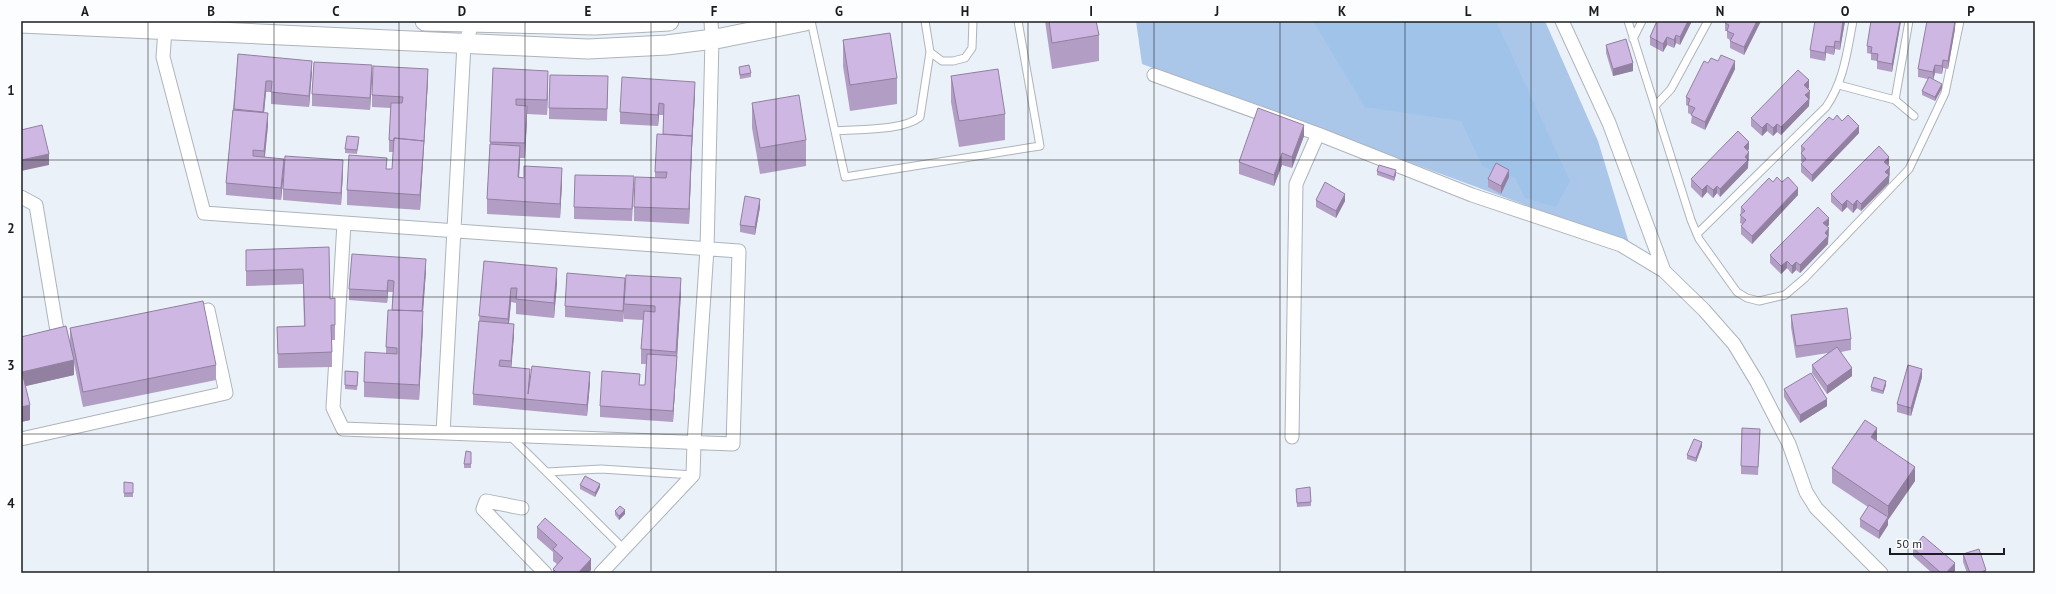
<svg xmlns="http://www.w3.org/2000/svg" width="2056" height="594" viewBox="0 0 2056 594" font-family="'PT Sans',sans-serif">
<style>
.green{fill:#aac7e9}
.forest{fill:#a0c3ea}
.lines{fill:none;stroke-linecap:round;stroke-linejoin:round}
.lane-casing{stroke:#aeb4bb;stroke-width:9}
.street-casing{stroke:#aeb4bb;stroke-width:15}
.secondary-casing{stroke:#aeb4bb;stroke-width:21}
.lane{stroke:#fff;stroke-width:7}
.street{stroke:#fff;stroke-width:13}
.secondary{stroke:#fff;stroke-width:19}
.wall{fill:#b29dc4}
.shaded-wall{fill:#9180a0}
.building{fill:#cfb7e4;stroke:#9180a0}
.grid{fill:none;stroke:#1a1c1f;stroke-width:1;stroke-opacity:0.55}
.neatline{fill:none;stroke:#1a1c1f;stroke-width:1.5}
.grid-label{font-size:13px;text-anchor:middle;font-weight:bold;fill:#1a1c1f}
</style>
<rect width="100%" height="100%" fill="#eaf1f8"/>
<path class="green" d="M1136 21H1545L1598 141 1629 243 1142 64Z"/>
<path class="forest" d="M1313 21H1496L1570 181 1556 207 1525 198 1515 178 1483 167 1461 121 1365 107Z"/>
<g class="lines">
<g class="lane-casing">
<path id="lane" d="M811 21 845 177 1040 146 1018 21
M925 21 930 52 942 61H953L965 58 972 48 973 21
M1628 21 1691 220 1699 239 1737 292 1747 298 1759 301 1785 295 1805 278 1909 169 1945 93 1960 21
M1633 39 1642 21
M1839 85 1895 100 1914 116
M1895 100 1909 21
M1655 106 1671 89 1708 21
M835 131C858 129 903 131 920 117L930 52
M1697 234 1826 107C1844 81 1847 52 1853 21
M510 436 624 549
M547 472 601 469 693 475"/>
</g>
<g class="street-casing">
<path id="street" d="M1562 21 1609 123 1664 271 1704 310 1734 344 1757 382 1789 444 1806 492 1816 508 1881 573
M165 30 163 57 204 213 739 251 733 444 343 429 333 408 344 223
M1154 75 1318 134 1472 195 1621 245 1664 271
M21 197 36 205 58 337
M443 433 464 44 474 21
M1292 437 1296 184 1318 134
M21 439 226 393 208 310 188 314
M522 508 486 501 483 509 545 573
M601 573 693 475 694 443 707 249 712 39 711 21"/>
</g>
<g class="secondary-casing">
<path id="secondary" d="M425 21 595 25 669 21
M21 23 588 49 667 45 721 38 805 21"/>
</g>
<use href="#lane" class="lane"/>
<use href="#street" class="street"/>
<use href="#secondary" class="secondary"/>
</g>
<path class="wall" d="M1045 21H1096L1099 35V61L1052 69Z
M1657 21H1692L1680 45 1676 43 1674 48 1667 45 1663 52 1650 45V37Z
M1761 21 1744 55 1730 48V40L1727 38V31H1725V23Z
M1845 21 1840 50 1835 49 1834 55 1826 53 1825 61 1810 58V50Z
M1901 21 1892 72 1877 69V61L1871 60V54L1867 53V46Z
M1955 29 1948 69 1943 68 1942 74 1935 73 1933 80 1942 88 1935 101 1922 95V91L1928 79 1918 77V69Z
M843 40 897 78V104L850 111 843 66Z
M1606 45 1633 71 1613 76 1606 53Z
M238 54 312 72 309 107 271 104V92H266L264 113 268 125 265 157 284 170 281 200 226 195V183Z
M1708 63 1735 69 1705 130 1691 123 1692 115 1688 113V106L1686 105V97Z
M739 67 751 73V77L740 79Z
M493 68 548 85 547 115 527 114 525 158H520L519 177 562 183 560 218 487 214V199L490 144Z
M951 76 1005 114V140L959 147 951 102Z
M372 77 370 110 312 106V94Z
M428 80 420 210 347 205V190L387 169H392L393 152H389V140L391 108 372 107V95Z
M608 88 607 121 549 119V108Z
M1809 88 1808 89 1810 99H1809V106L1781 135 1777 132 1773 136 1767 131 1762 136 1751 126V118Z
M695 93 692 148 689 224 634 221V207L655 178V172L663 134 664 115H659L658 126 620 124V112Z
M752 103 806 140V166L760 174 752 128Z
M1833 120 1842 121 1859 133 1812 182 1801 172V164L1802 163 1801 161V146Z
M1304 136 1292 168 1282 165 1274 186 1239 174V162Z
M359 141 357 154 345 153V149Z
M1749 149 1748 151 1749 160 1748 161V168L1720 197 1717 193 1713 198 1707 192 1702 198 1691 187V179Z
M1889 164 1888 166 1890 175 1889 176V183L1861 211 1857 208 1853 213 1847 207 1842 212 1831 202V194Z
M1377 171 1396 174 1394 181 1377 175Z
M343 172 341 205 283 200V189Z
M1509 177 1501 194 1488 187V179Z
M1782 182 1798 195 1752 244 1741 234V226L1742 224 1740 223 1741 207Z
M634 188 632 221 574 219V207Z
M1316 200 1345 201 1336 218 1316 207Z
M760 207 755 235 740 232V225Z
M1829 225 1827 227 1829 236 1828 237V244L1800 273 1796 270 1792 274 1787 268 1781 274 1770 263V255Z
M329 247 330 299 335 325V340H332V367L278 368 277 327 304 326 303 284 246 286V250Z
M484 261 557 283 554 318 516 314V303L511 302 509 323 514 335 511 367 530 376 590 383 587 416 473 405V394Z
M426 271 423 311V326L419 400 364 397V382L386 353V347L392 310 393 292H388L387 303 349 300V289Z
M625 287 681 293 673 422 600 417V406L640 385H645L646 364H641V349L643 320 624 319V305L623 322 565 317V306Z
M1791 315 1851 339V350L1841 352 1852 376 1827 394 1812 373V365L1828 353 1796 358 1791 327Z
M70 328 216 365V380L83 407 74 363V375L25 386 30 420 21 422V337L70 342Z
M345 371 358 372 357 390 345 389Z
M1922 377 1911 416 1897 412V404Z
M1886 385 1883 394 1871 391V387Z
M1784 389 1827 406 1800 423 1784 397Z
M1760 437 1758 475 1741 474V466Z
M1877 441 1915 481 1888 520V525L1879 539 1860 527V519L1868 507 1832 483V468Z
M1702 446 1696 462 1687 459V455Z
M471 456V468H464V464Z
M124 482 133 483V497H124Z
M580 485 600 487 595 497 580 489Z
M1296 489 1311 502V506L1297 507Z
M615 511 625 514 619 520 615 515Z
M537 527 591 570 588 573H553V569L557 564 553 561V552L537 538Z
M1913 548 1955 571 1953 573H1932L1913 556Z
M1963 554 1986 573H1967L1963 562Z"/>
<path class="shaded-wall" d="M1688 21H1692L1680 45V37Z
M1757 21H1761L1744 55V47Z
M1843 21H1845L1840 50V42Z
M1900 21H1901L1892 72V64Z
M1955 21V29L1948 69V61Z
M1676 35V43L1674 48V40Z
M1667 37V45L1663 52V44Z
M1835 41V49L1834 55V47Z
M1826 46V53L1825 61V53Z
M1943 60V68L1942 74V66Z
M312 61V72L309 107V96Z
M1735 61V69L1705 130V122Z
M1633 63V71L1613 76V69Z
M372 65V77L370 110V98Z
M1935 65V73L1933 80V72Z
M428 69V80L420 210V195Z
M548 71V85L547 115V100Z
M1809 80V88L1804 93V85Z
M266 81V92L263 123V112Z
M695 82V93L692 148V136Z
M1942 84V88L1935 101V97Z
M1810 91 1809 106 1781 135V127L1805 95Z
M659 103V115L658 126V115Z
M527 106V120L525 158V143Z
M268 113V125L264 163V151Z
M1767 123V131L1762 136V128Z
M1777 124V132L1773 136V128Z
M1304 125V136L1292 168V157Z
M1859 126V133L1812 182V175Z
M692 136V150L689 224V209Z
M1749 142V149L1744 155V147Z
M520 146V161L518 192V177Z
M1749 152 1748 168 1720 197V189L1745 157Z
M1282 153V165L1274 186V175Z
M49 154V165L21 171V160Z
M1889 157V164L1884 170V162Z
M284 159V170L281 200V188Z
M343 160V172L341 205V193Z
M1890 167 1889 183 1861 211V204L1885 172Z
M562 168V183L560 218V204Z
M1396 170V174L1394 181V177Z
M1509 170V177L1501 194V186Z
M1707 185V192L1702 198V190Z
M1717 186V193L1713 198V190Z
M1798 188V195L1752 244V236Z
M1345 194V201L1336 218V211Z
M760 199V207L755 235V227Z
M1847 200V207L1842 212V205Z
M1857 200V208L1853 213V205Z
M1829 218V225L1823 231V223Z
M1829 228 1828 244 1800 273V265L1825 233Z
M426 259V271L422 325V314Z
M1787 261V268L1781 274V266Z
M1796 262V270L1792 274V266Z
M557 268V283L554 318V303Z
M625 278V289L623 322V311Z
M681 278V293L673 422V411Z
M388 280V292L387 303V291Z
M511 288V302L508 333V319Z
M423 311V326L419 400V385Z
M514 324V335L511 373V361Z
M74 360V375L22 387V372Z
M1852 368V376L1827 394V386Z
M1922 369V377L1911 416V408Z
M590 372V383L587 416V405Z
M1886 381V385L1883 394V391Z
M1827 399V406L1800 423V415Z
M30 405V420L21 422V407Z
M1877 428V443L1871 437Z
M1702 442V446L1696 462V458Z
M1915 467V481L1888 520V525L1879 539V531L1888 518V506Z
M600 484V487L595 497V493Z
M625 510V514L619 520V516Z
M591 559V570L588 573H578Z
M1955 563V571L1953 573H1946Z
M1986 570V573H1979Z"/>
<path class="building" d="M1049 21H1096L1099 35 1052 43Z
M1657 21H1688L1680 37 1676 35 1674 40 1667 37 1663 44 1650 37Z
M1726 21H1757L1744 47 1730 41 1734 34 1727 31 1729 25 1725 23Z
M1815 21H1843L1840 42 1835 41 1834 47 1826 46 1825 53 1810 50Z
M1871 21H1900L1892 64 1877 61 1878 54 1871 53 1872 47 1867 46Z
M1927 21H1955L1948 61 1943 60 1942 66 1935 65 1933 72 1918 69Z
M890 33 897 78 850 85 843 40Z
M1626 39 1633 63 1613 69 1606 45Z
M238 54 312 61 309 96 271 92 272 81H266L263 112 234 109Z
M1721 55 1735 61 1705 122 1691 115 1695 108 1688 105 1690 99 1686 97 1704 61 1708 63 1711 58 1718 61Z
M314 62 372 65 370 98 312 94Z
M749 65 751 73 740 75 739 67Z
M373 66 428 69 424 141 394 138V141L389 140 391 103H402L403 97 372 95Z
M493 68 548 71 547 100 516 99V105L527 106 525 143 490 142Z
M998 69 1005 114 959 121 951 76Z
M1798 70 1809 80 1804 85 1810 91 1805 95 1809 99 1781 127 1777 124 1773 128 1767 123 1762 128 1751 118Z
M550 75 608 76 607 109 549 108Z
M622 77 695 82 692 136 663 134 664 104 659 103 658 115 620 112Z
M1929 77 1942 84 1935 97 1922 91Z
M799 95 806 140 760 148 752 103Z
M1258 108 1304 125 1292 157 1282 153 1274 175 1239 162Z
M233 110 268 113 264 151 253 150V156L284 159 281 188 226 183Z
M1837 115 1842 121 1848 115 1859 126 1812 175 1801 164 1806 159 1801 153 1805 149 1801 146 1829 117 1833 120Z
M42 125 49 154 21 160V130Z
M1738 131 1749 142 1744 147 1749 152 1745 157 1748 160 1720 189 1717 186 1713 190 1707 185 1702 190 1691 179Z
M657 134 692 136 689 209 634 207 635 177 666 178 667 172H655Z
M347 136 359 137 357 150 345 149Z
M394 138 424 141 420 195 347 190 349 155 387 158 386 169H392Z
M490 144 520 146 518 177 524 178V166L562 168 560 204 487 199Z
M1879 146 1889 157 1884 162 1890 167 1885 172 1889 175 1861 204 1857 200 1853 205 1847 200 1842 205 1831 194Z
M285 156 343 160 341 193 283 189Z
M1496 163 1509 170 1501 186 1488 179Z
M1379 165 1396 170 1394 177 1377 171Z
M575 175 634 176 632 209 574 207Z
M1777 177 1782 182 1788 177 1798 188 1752 236 1741 226 1746 220 1740 215 1745 211 1741 207 1769 178 1773 182Z
M1325 182 1345 194 1336 211 1316 200Z
M745 196 760 199 755 227 740 225Z
M1818 207 1829 218 1823 223 1829 228 1825 233 1828 236 1800 265 1796 262 1792 266 1787 261 1781 266 1770 255Z
M329 247 330 299 335 298V325H331L332 352 278 354 277 327 305 326 303 269 246 271V250Z
M352 254 426 259 422 311 392 310 394 281 388 280 387 291 349 289Z
M484 261 557 268 554 303 516 299 517 288H511L508 319 479 316Z
M567 273 625 278 623 311 565 306Z
M626 275 681 278 676 352 641 349 644 311 655 312V306L624 304Z
M203 301 216 365 83 392 70 328Z
M1847 308 1851 339 1796 346 1791 315Z
M388 310 423 311 419 385 364 382 365 352 397 354V348L386 347Z
M479 321 514 324 511 361 500 360 499 366 530 369 528 394 532 366 590 372 587 405 473 394Z
M66 326 74 360 22 372 30 405 21 407V337Z
M1837 347 1852 368 1827 386 1812 365Z
M647 354 677 356 673 411 600 406 602 371 640 374 639 385H645Z
M1908 365 1922 369 1911 408 1897 404Z
M345 371 358 372 357 386 345 385Z
M1811 373 1827 399 1800 415 1784 389Z
M1874 377 1886 381 1883 391 1871 387Z
M1865 420 1877 428 1871 437 1915 467 1888 506 1832 468Z
M1742 428 1760 429 1758 467 1741 466Z
M1694 439 1702 442 1696 458 1687 455Z
M466 451 471 452V464H464Z
M585 476 600 484 595 493 580 485Z
M124 482 133 483V493H124Z
M1310 487 1311 502 1297 503 1296 489Z
M1869 505 1888 517 1879 531 1860 519Z
M620 506 625 510 619 516 615 511Z
M545 518 591 559 578 573H557L553 569 563 558 553 549 557 545 537 527Z
M1923 536 1955 563 1946 573H1941L1913 548Z
M1979 549 1986 570 1979 573H1970L1963 554Z"/>
<path class="grid" d="M148 21V573M274 21V573M399 21V573M525 21V573M651 21V573M776 21V573M902 21V573M1028 21V573M1154 21V573M1280 21V573M1405 21V573M1531 21V573M1657 21V573M1782 21V573M1908 21V573M21 160H2035M21 297H2035M21 434H2035"/>
<rect width="2056" height="594" fill="none" stroke="#fcfdff" stroke-width="44"/>
<path d="M1890 548v6h114v-6" fill="none" stroke="#1a1c1f" stroke-width="2"/>
<text x="1896" y="548" font-size="12" fill="#1a1c1f" stroke="#fcfdff" stroke-width="3" paint-order="stroke">50 m</text>
<rect x="22" y="22" width="2012" height="550" class="neatline"/>
<g class="grid-label">
<text x="85" y="16">A</text>
<text x="211" y="16">B</text>
<text x="336" y="16">C</text>
<text x="462" y="16">D</text>
<text x="588" y="16">E</text>
<text x="714" y="16">F</text>
<text x="839" y="16">G</text>
<text x="965" y="16">H</text>
<text x="1091" y="16">I</text>
<text x="1217" y="16">J</text>
<text x="1342" y="16">K</text>
<text x="1468" y="16">L</text>
<text x="1594" y="16">M</text>
<text x="1720" y="16">N</text>
<text x="1845" y="16">O</text>
<text x="1971" y="16">P</text>
<text x="11" y="95">1</text>
<text x="11" y="233">2</text>
<text x="11" y="370">3</text>
<text x="11" y="508">4</text>
</g>
</svg>
